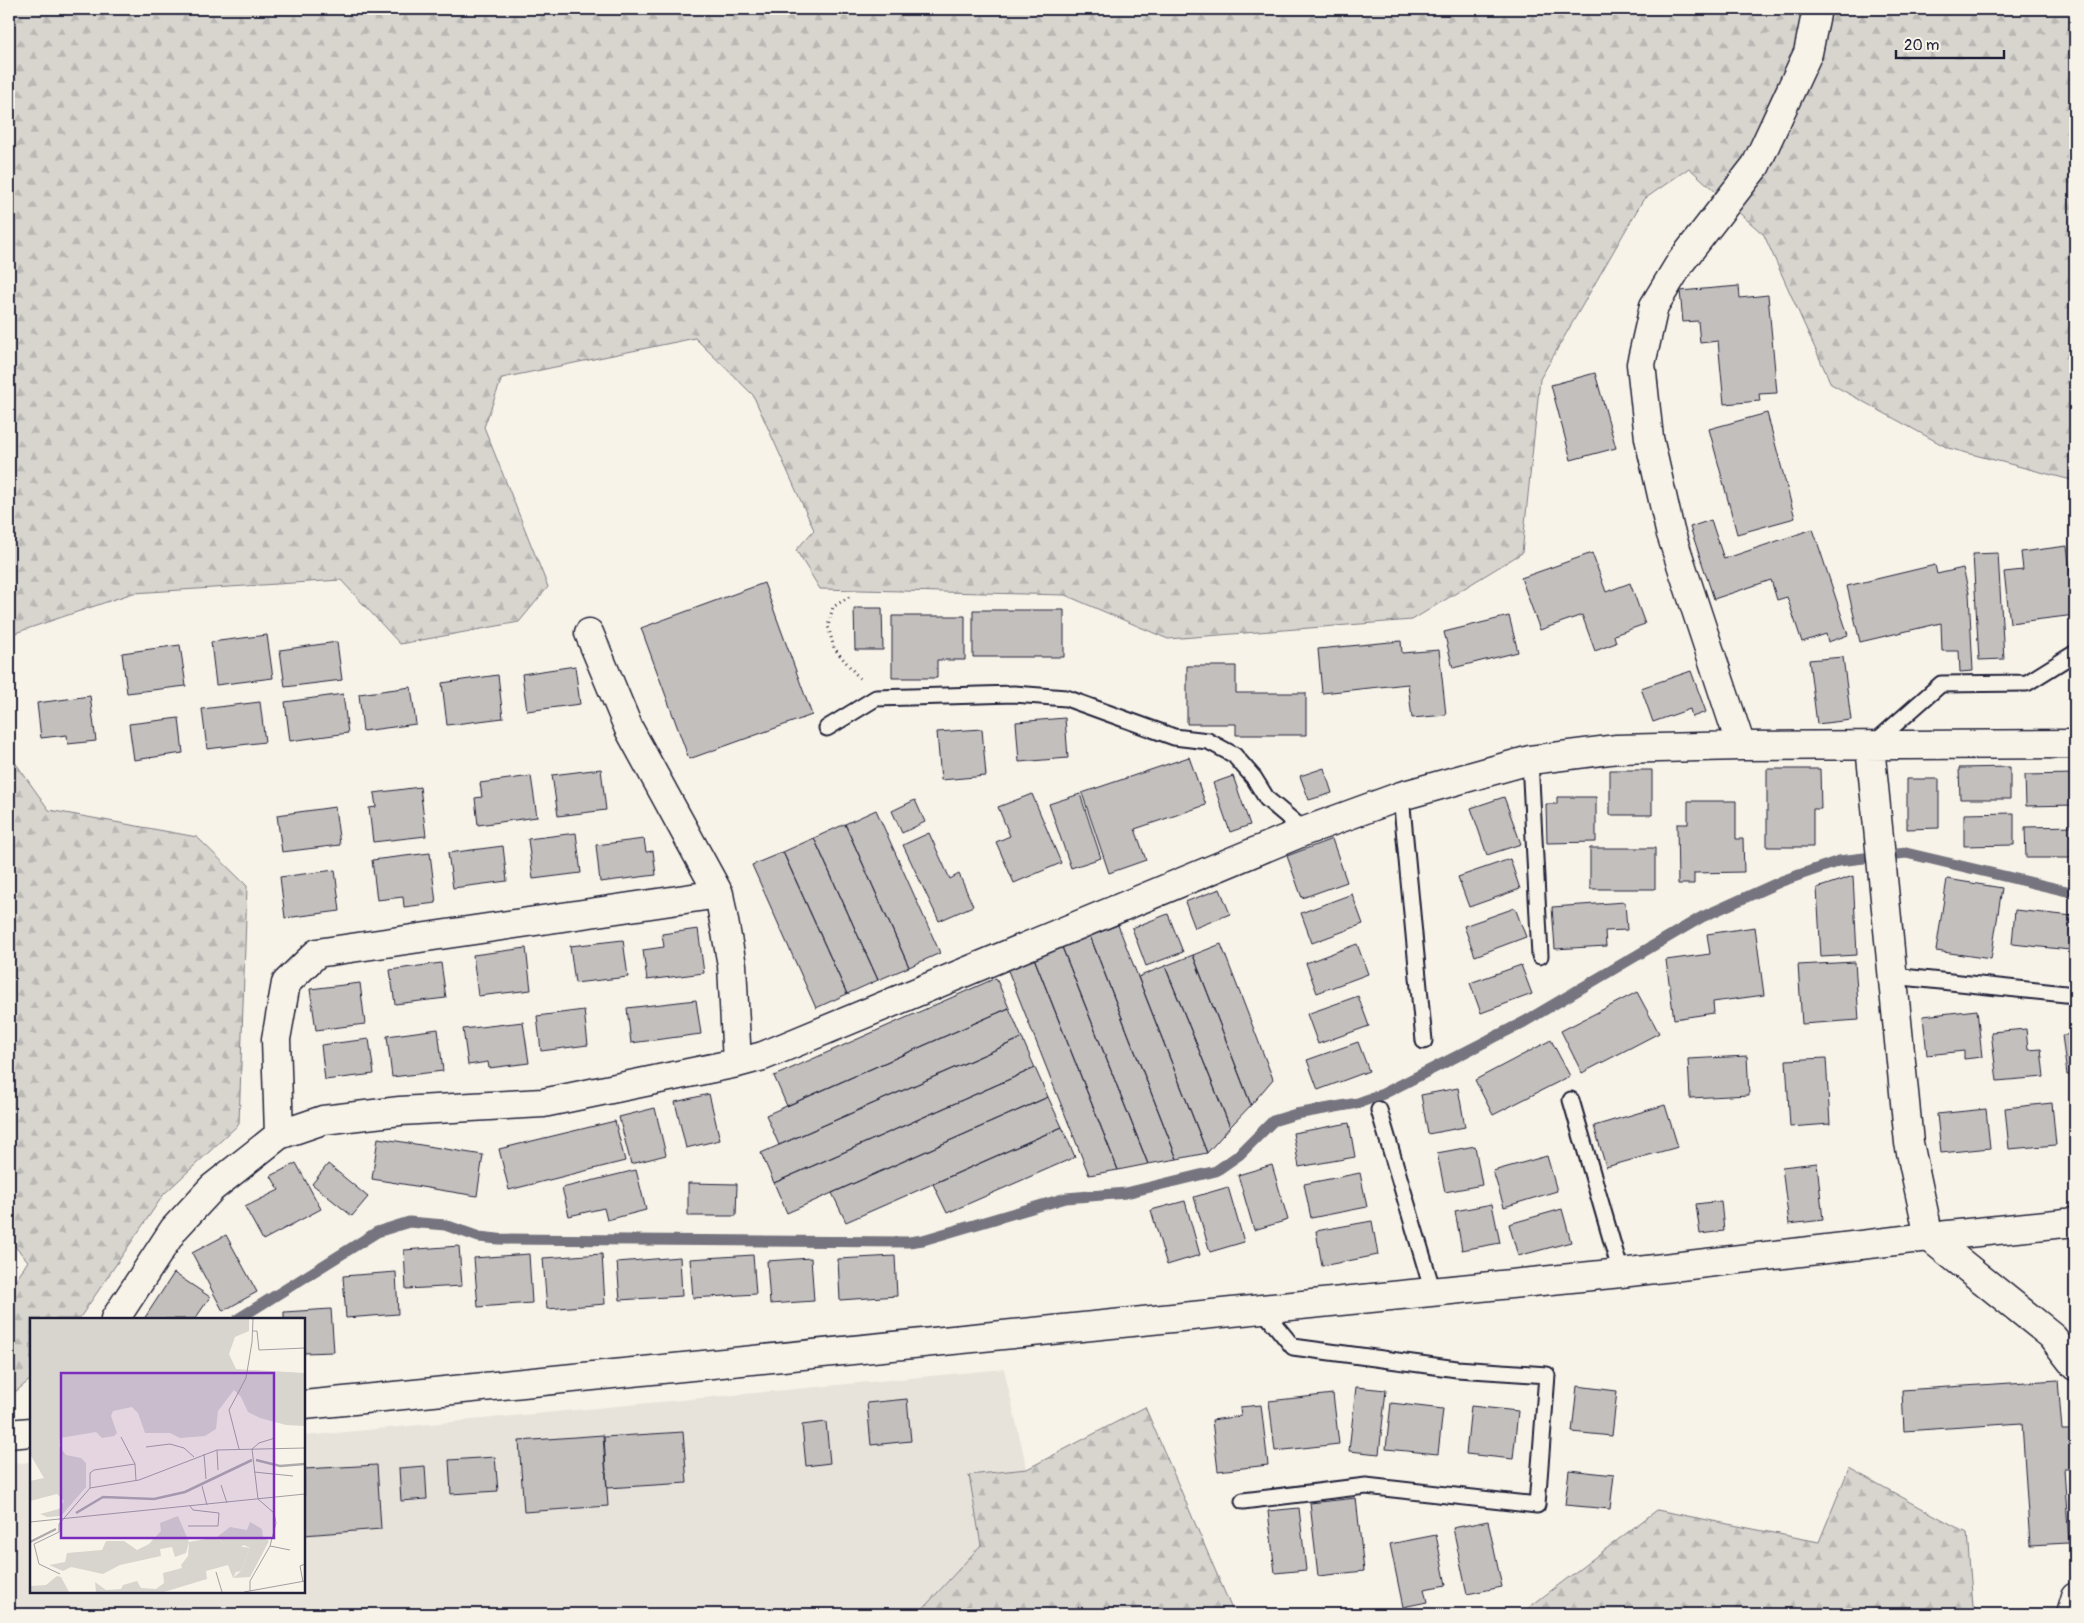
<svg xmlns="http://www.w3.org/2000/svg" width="2084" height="1623" viewBox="0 0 2084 1623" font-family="Pangolin,sans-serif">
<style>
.built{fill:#e7e3db}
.grass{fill:url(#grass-tufts);stroke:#7d7c85}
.forest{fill:url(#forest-firs);stroke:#7d7c85}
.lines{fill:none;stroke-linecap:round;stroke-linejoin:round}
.stream{stroke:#76747f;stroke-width:11}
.building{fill:#c2bfbd;stroke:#22223b}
.service-casing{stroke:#22223b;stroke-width:19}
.minor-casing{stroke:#22223b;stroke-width:31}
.tertiary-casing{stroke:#22223b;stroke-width:31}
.path{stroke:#22223b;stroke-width:3;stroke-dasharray:1 4;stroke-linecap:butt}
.service{stroke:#f7f3e8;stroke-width:15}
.minor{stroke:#f7f3e8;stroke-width:28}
.tertiary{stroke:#f7f3e8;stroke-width:28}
.inset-river{fill:none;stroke:#aeabad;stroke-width:2.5}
.inset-road{fill:none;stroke:#a29fa3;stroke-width:1}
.view{fill:#7b2cbf;fill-opacity:0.15;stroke:#7b2cbf;stroke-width:2.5}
.inset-edge{fill:none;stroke:#22223b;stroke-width:2.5}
</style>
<defs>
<pattern id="grass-tufts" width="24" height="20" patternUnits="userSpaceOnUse" patternTransform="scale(1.25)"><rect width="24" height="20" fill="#d8d5cf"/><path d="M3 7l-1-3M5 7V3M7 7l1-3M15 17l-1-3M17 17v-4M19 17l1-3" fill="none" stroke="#b9b7b3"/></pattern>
<pattern id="forest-firs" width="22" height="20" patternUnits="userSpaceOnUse" patternTransform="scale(1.25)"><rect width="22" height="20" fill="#d8d5cf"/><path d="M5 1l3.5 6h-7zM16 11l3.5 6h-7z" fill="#b9b7b3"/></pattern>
</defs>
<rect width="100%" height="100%" fill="#f7f3e8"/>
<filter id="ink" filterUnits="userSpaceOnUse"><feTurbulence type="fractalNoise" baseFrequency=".02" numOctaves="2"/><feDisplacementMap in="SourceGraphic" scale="10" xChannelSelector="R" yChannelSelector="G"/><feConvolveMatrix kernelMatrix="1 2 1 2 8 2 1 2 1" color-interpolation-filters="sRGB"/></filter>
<g filter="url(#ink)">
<path class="built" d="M1004 1369 1027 1469 969 1475 981 1545 918 1614H9V1464L31 1462V1592H304V1436Z"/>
<path class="grass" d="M1527 1609 1533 1614H1498Z"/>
<path class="forest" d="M9 9H2075V481L1948 448 1831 384 1764 235 1689 168 1643 200 1540 379 1522 553 1412 620 1168 639 1065 595 820 589 796 550 814 530 753 395 695 338 502 378 484 427 548 587 519 622 400 644 341 580 133 593 9 635Z
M9 754 49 810 197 837 247 886 239 1124 164 1194 79 1319H31V1379L9 1397V1292L28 1261 9 1240Z
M1145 1407 1234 1614H918L981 1545 969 1475 1027 1469Z
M1849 1468 1967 1533 1973 1606 1985 1614H1533L1527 1609 1657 1510 1819 1542Z"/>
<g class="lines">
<path class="stream" d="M238 1319 377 1232 409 1222 445 1225 479 1237 498 1239 909 1242 923 1240 1066 1198 1126 1193 1216 1171 1239 1155 1273 1121 1296 1114 1358 1103 1383 1094 1524 1022 1702 917 1782 881 1839 861 1906 853 2075 893"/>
</g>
<path class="building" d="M1739 286 1740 298 1768 295 1777 393 1759 394 1760 401 1724 404 1718 341 1700 343 1698 321 1683 322 1680 291Z
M1595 373 1616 448 1571 460 1551 385Z
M1767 413 1795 518 1737 534 1709 429Z
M1711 520 1724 559 1813 529 1848 635 1828 642 1826 634 1802 642 1787 597 1777 600 1771 580 1714 599 1690 527Z
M2067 546 2075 615 2010 623 2004 572 2023 570 2021 552Z
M1592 553 1606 592 1630 583 1645 624 1614 635 1616 643 1595 651 1582 615 1540 630 1521 578Z
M1998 553 2004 659 1979 660 1973 554Z
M1935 565 1937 574 1963 568 1969 593 1973 671 1960 672 1959 651H1942L1941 623 1860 642 1847 586Z
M764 583 812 715 689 759 641 628Z
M854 608H882L883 650H855Z
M973 610H1064V657H973Z
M892 616H965V660H937V678H892Z
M1509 616 1518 652 1453 668 1444 632Z
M267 635 273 678 216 685 211 642Z
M1401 641 1402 653 1439 650 1446 715 1412 718 1408 684 1322 693 1318 649Z
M337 642 342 680 285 687 280 650Z
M180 645 186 686 127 693 122 653Z
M1843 657 1851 720 1817 724 1809 660Z
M575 666 580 704 527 711 522 674Z
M1187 666H1236V693H1306V735H1236V724H1187Z
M1691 671 1706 712 1692 717 1690 709 1653 722 1641 688Z
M498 675 503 718 447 725 442 683Z
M411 687 416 724 363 731 359 694Z
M343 694 348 733 290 741 285 702Z
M90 696 96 741 68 744 67 735 41 738 37 703Z
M260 702 265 742 207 749 202 709Z
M179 718 183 753 134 760 129 724Z
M1065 718 1068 758 1019 762 1016 722Z
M982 729 986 776 941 780 937 732Z
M1189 757 1206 805 1135 829 1146 860 1109 873 1082 793Z
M2010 767V799H1960L1959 768Z
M1324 768 1332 793 1309 800 1300 776Z
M601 769 606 810 558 816 552 775Z
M1767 769H1820L1821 809H1813V847H1767Z
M1610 770H1652V815H1610Z
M2075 774V805L2026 806 2025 775Z
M531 776 537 817 478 825 475 798 482 797 480 783Z
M1233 776 1250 825 1230 832 1213 783Z
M1907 779H1939V828L1907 829Z
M420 787 426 836 373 842 369 808 376 807 374 793Z
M1032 794 1061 863 1014 883 996 842 1010 836 998 807Z
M1080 794 1101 858 1071 868 1049 804Z
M1504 797 1521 844 1487 855 1471 808Z
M1557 797H1596V842L1547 843 1546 804H1557Z
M915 800 925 822 902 833 892 811Z
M1688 801H1736V839H1743L1744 872 1694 873V884H1678L1677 824H1688Z
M335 807 340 845 282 852 277 815Z
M876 810 940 953 909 967 845 824Z
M2014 813V845L1964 846V814Z
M845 824 909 967 878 980 814 838Z
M2075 826V858H2026L2025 827Z
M576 833 581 873 533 879 528 839Z
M929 833 950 879 959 874 973 906 939 921 903 845Z
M814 838 878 980 847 994 783 852Z
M644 839 646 852 653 851 656 875 600 882 596 845Z
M1332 839 1347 882 1302 898 1287 856Z
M503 846 507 881 453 888 448 853Z
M1590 848H1655V889H1590Z
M783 852 847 994 816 1008 752 865Z
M430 853 436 903 404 907 403 897 377 900 372 860Z
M1510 859 1520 889 1469 907 1458 877Z
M335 870 340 911 285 918 280 877Z
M1853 876 1857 955 1821 957 1817 888Z
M1947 879 2002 888 1991 959 1936 951Z
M1220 889 1230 914 1195 928 1185 902Z
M1352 894 1363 924 1312 943 1301 913Z
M1625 902 1627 930 1605 931 1606 946 1555 949 1552 907Z
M1515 908 1526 937 1475 956 1464 926Z
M2015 910 2073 916 2070 950 2012 944Z
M1168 914 1183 952 1146 966 1132 928Z
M1118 925 1138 977 1207 1153 1177 1159 1090 936Z
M1755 927 1764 995 1713 1002 1714 1013 1674 1019 1666 960 1710 954 1707 934Z
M698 929 704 973 647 980 643 950 664 947 662 934Z
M1090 936 1177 1159 1148 1164 1062 947Z
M623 940 628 977 575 983 570 946Z
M1221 944 1273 1079 1251 1105 1193 955Z
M1357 944 1368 974 1317 993 1306 963Z
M1062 947 1148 1164 1118 1170 1034 958Z
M526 948 531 990 478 996 473 955Z
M1193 955 1251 1105 1230 1127 1165 966Z
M1034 958 1118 1170 1089 1175 1007 968Z
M1855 962 1859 1020 1802 1024 1798 965Z
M441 963 446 998 395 1004 390 970Z
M1521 965 1532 994 1481 1013 1470 983Z
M1165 966 1230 1127 1207 1153 1138 977Z
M996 978 1009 1008 787 1106 774 1076Z
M360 983 365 1024 316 1030 310 989Z
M1637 992 1659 1033 1582 1073 1561 1031Z
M1358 996 1369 1026 1318 1044 1307 1014Z
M696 1000 701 1034 631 1043 627 1008Z
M1009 1008 1022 1038 779 1145 766 1115Z
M584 1010 588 1045 541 1051 537 1016Z
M1977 1010 1982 1057 1964 1059V1051L1927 1055 1923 1016Z
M523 1022 529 1063 489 1068 488 1062 468 1065 463 1029Z
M438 1029 443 1071 392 1077 387 1036Z
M2026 1029 2028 1050 2041 1049 2044 1077 1997 1081 1991 1032Z
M2075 1034V1075H2067L2062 1035Z
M1022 1038 1035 1068 774 1183 761 1153Z
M369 1039 374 1074 325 1080 321 1045Z
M1551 1040 1570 1076 1493 1115 1475 1080Z
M1358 1042 1369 1071 1318 1090 1307 1060Z
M1747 1056 1749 1095 1690 1098 1688 1059Z
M1826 1058 1830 1124 1790 1127 1786 1060Z
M1035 1068 1048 1097 787 1213 774 1183Z
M1458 1088 1465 1127 1428 1134 1421 1095Z
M709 1094 720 1140 686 1148 675 1102Z
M1048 1097 1062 1127 846 1222 832 1193Z
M2052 1103 2056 1145 2009 1149 2005 1108Z
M1665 1105 1678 1147 1606 1167 1594 1126Z
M2075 1107V1140L2074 1141 2070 1108Z
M655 1108 666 1155 631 1164 619 1117Z
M1986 1109 1990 1148 1941 1153 1937 1114Z
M615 1121 625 1161 509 1190 499 1149Z
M1349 1123 1355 1157 1299 1167 1293 1133Z
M1062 1127 1075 1157 947 1213 933 1184Z
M378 1138 483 1155 477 1196 372 1179Z
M1475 1146 1482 1185 1445 1192 1437 1153Z
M1547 1156 1557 1191 1504 1207 1493 1171Z
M296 1163 321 1209 263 1240 245 1207 279 1190 271 1176Z
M1817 1163 1823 1220 1789 1224 1782 1167Z
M328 1164 368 1197 352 1216 312 1184Z
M1272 1165 1288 1220 1254 1230 1238 1175Z
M636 1170 646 1210 607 1220 604 1208 569 1216 562 1188Z
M1360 1173 1367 1207 1311 1218 1304 1184Z
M688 1183 737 1184 736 1216H688Z
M1228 1187 1244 1242 1210 1252 1194 1197Z
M1185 1201 1200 1255 1167 1265 1151 1210Z
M1721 1201 1724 1231 1700 1234 1696 1204Z
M1492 1204 1500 1243 1462 1250 1455 1211Z
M1562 1209 1571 1242 1518 1256 1509 1224Z
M1372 1221 1378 1255 1322 1266 1316 1231Z
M226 1235 257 1292 223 1311 192 1253Z
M459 1246 462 1286 406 1289 404 1250Z
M529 1254 532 1303 478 1307 474 1258Z
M602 1254 605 1304 547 1309 543 1258Z
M753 1255 756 1294 693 1298 690 1259Z
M895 1256 897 1296 840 1300 838 1259Z
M680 1257 682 1296 620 1300 617 1262Z
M811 1258 814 1301 770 1304 767 1261Z
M396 1272 398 1314 346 1318 343 1276Z
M174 1273 210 1297 195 1319H144Z
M331 1309 334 1352 304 1353V1319H284V1312Z
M2058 1380 2062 1430H2075V1469H2064L2069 1543 2030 1545 2022 1423 1904 1431 1902 1390Z
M1577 1386 1617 1391 1612 1436 1572 1432Z
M1356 1387 1386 1390 1379 1454 1349 1451Z
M1333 1394 1339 1444 1275 1451 1269 1401Z
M907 1399 911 1441 871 1445 867 1403Z
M1391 1403 1443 1409 1438 1454 1386 1449Z
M1261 1405 1268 1465 1218 1471 1212 1420 1241 1416 1240 1407Z
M1471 1406 1518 1411 1513 1459 1466 1454Z
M826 1422 830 1463 806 1466 802 1425Z
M683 1432 687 1483 607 1488 604 1437Z
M603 1435 608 1506 524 1512 519 1441Z
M495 1457 498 1491 451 1494 449 1460Z
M377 1465 381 1529 304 1535V1469Z
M425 1466 427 1499 401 1501 399 1468Z
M1569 1470 1614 1475 1610 1509 1565 1505Z
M1356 1498 1364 1571 1318 1576 1310 1503Z
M1299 1508 1306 1570 1275 1573 1268 1511Z
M1488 1521 1502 1587 1467 1594 1453 1528Z
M1436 1535 1446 1585 1424 1589 1427 1602 1403 1607 1390 1544Z"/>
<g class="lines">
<g class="service-casing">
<path id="service" d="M827 728 876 698 1014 694 1066 698 1174 737 1208 741 1234 755 1254 778 1267 799 1305 831
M1873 744 1941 684 2027 683 2075 653
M1530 760 1540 956
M1401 796 1424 1041
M1893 976 2075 995
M1571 1100 1621 1273
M1379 1110 1433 1292
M1243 1501 1366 1486 1537 1505 1547 1375 1457 1369 1293 1347 1262 1309"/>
</g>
<g class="minor-casing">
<path id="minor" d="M589 633 629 729 719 894 732 965 737 1063
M1741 746 1670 531 1649 438 1641 364 1654 306 1680 263 1756 165 1808 53 1817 9
M1870 746 1909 1143 1929 1237 2051 1335 2075 1366
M279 1135 276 1039 286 983 317 953 719 894
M115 1319 174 1229 212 1188 279 1135 323 1120 400 1111 543 1103 737 1063 763 1056 1305 831 1401 796 1530 760 1617 749 1741 746 2075 744
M2070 1614 2075 1597"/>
</g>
<g class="tertiary-casing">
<path id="tertiary" d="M304 1405 1621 1273 1929 1237 2075 1222
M9 1434 31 1432"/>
</g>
<path class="path" d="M849 597 833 607 828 626 834 648 860 679"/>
<use href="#service" class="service"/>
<use href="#minor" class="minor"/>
<use href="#tertiary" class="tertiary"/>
</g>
</g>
<g transform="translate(30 1318)">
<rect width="275" height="275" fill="#f7f3e8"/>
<path d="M187 219 194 226 220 230 211 253 206 254 203 260 198 247 176 253 177 261 134 274H66L65 264 76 272 91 271 93 267 107 263 111 270 126 271 134 265 133 255 152 250 151 247 158 238 159 224Z" fill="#d8d5cf"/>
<path d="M0 1H219V13L205 19 199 36 206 51 275 55V108L256 107 230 100 218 94 211 79 204 72 188 93 186 111 175 118 150 120 140 115H115L108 95 102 89 83 93 81 98 87 115 84 118 72 120 66 114 30 120 29 128 36 137 51 140 56 145V169L31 198 17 199 10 196 29 191 34 183 27 176 0 183V163L14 160 0 136ZM148 198 159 224 156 235 145 239 142 229 130 231 131 238 90 247 73 256 41 249 33 253 19 247 35 244 37 235 72 232 76 223H94L107 232 119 226 131 213 130 205ZM220 204 232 211 233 219 239 223 220 259 203 260 211 253 220 230 214 227 207 231 194 226 187 219 200 209 217 212ZM27 258 31 259 39 274H0V268L16 267Z" fill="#d8d5cf"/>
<path class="inset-river" d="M226 142 250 148 275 146M46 195 73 179 124 181 155 174 222 142M0 224 26 211"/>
<path class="inset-road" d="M223 13H227L229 32 275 30M91 119 105 146 106 163M116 129 140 126 154 130 164 139M209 131 199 92 216 60 222 24 223 1M222 131 229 125 245 120M187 132 188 152M174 136 176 161M224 154 263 158M191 167 197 185M172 168 177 187M60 170V155L64 152 105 146M0 204 275 176M158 208H188L189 195 163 192 160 188M240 228 260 232M186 254 192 274M30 256 9 246 4 226 29 214V206L60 170 109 162 187 132 275 130M273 264 270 248 275 246M220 273V263L240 228 246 205 244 195 228 181 222 131M214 274 275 263"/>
<path class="view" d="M31 55H244V220H31Z"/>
<rect width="275" height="275" class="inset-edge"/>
</g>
<rect width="2084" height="1623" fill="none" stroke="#f7f3e8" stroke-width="30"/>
<rect x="15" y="15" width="2054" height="1593" fill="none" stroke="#22223b" stroke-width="2" filter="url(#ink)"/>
<path d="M1896 50v8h108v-8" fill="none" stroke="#22223b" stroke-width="2.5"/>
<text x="1904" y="50" font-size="15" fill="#22223b" stroke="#f7f3e8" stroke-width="4" paint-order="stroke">20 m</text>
</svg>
